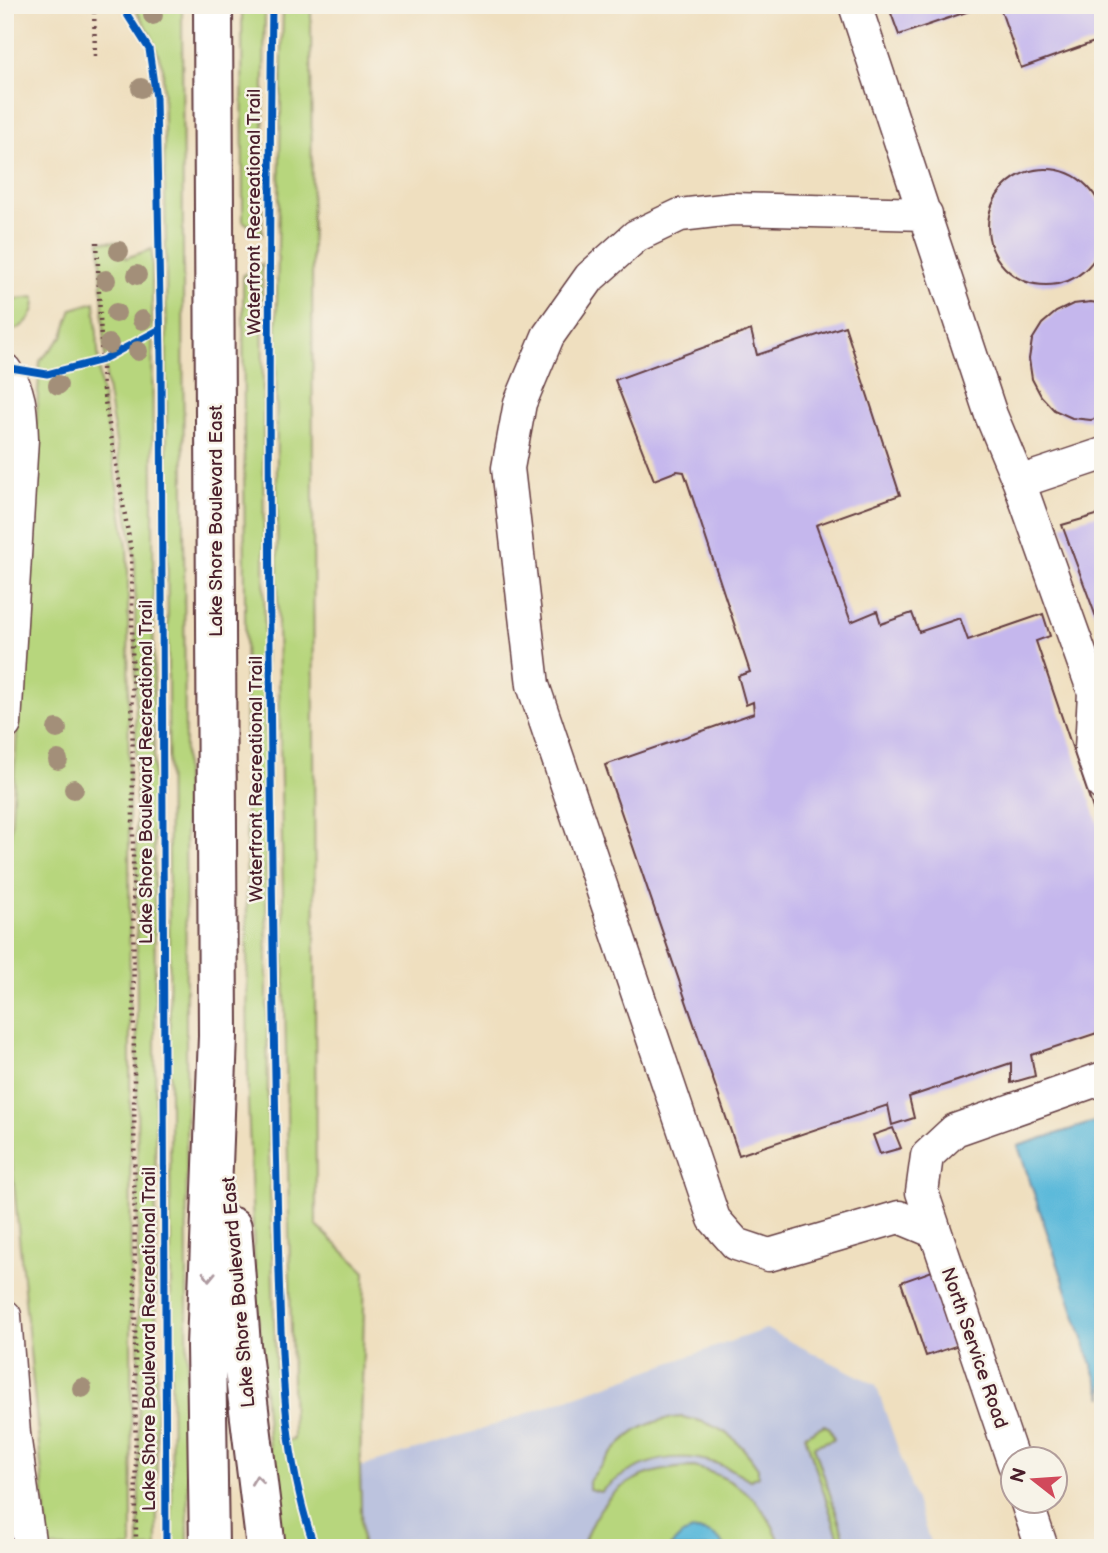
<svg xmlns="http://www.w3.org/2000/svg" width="1108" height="1553" viewBox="0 0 1108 1553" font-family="'Balsamiq Sans',sans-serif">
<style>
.industrial{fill:#bcc3de}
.green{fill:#b7d67d;stroke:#807a54;stroke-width:2}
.water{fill:#5cb9da;stroke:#536c82;stroke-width:2}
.building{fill:#c5b7ed}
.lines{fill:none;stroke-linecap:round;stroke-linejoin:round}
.minor-casing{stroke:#633c41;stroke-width:35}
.highway-casing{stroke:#633c41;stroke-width:42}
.path{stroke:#633c41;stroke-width:4.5;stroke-dasharray:2 5;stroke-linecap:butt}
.minor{stroke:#fff;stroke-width:32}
.highway{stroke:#fff;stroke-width:38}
.cycleway-casing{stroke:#f7f3e8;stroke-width:11}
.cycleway{stroke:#0057b8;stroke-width:7}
.tree{fill:#a38f79}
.oneway{stroke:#ae9aa0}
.labels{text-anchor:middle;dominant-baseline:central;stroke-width:5;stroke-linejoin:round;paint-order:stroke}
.street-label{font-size:19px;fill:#4a1f2b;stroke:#f7f3e8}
</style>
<rect width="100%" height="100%" fill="#f7f3e8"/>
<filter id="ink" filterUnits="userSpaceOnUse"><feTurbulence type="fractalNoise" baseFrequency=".0143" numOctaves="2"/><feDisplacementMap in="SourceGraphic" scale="14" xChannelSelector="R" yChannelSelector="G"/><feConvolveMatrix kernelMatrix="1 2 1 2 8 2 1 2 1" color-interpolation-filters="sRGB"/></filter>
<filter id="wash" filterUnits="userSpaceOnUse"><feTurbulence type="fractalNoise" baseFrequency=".00686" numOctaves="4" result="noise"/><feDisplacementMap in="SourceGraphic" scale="28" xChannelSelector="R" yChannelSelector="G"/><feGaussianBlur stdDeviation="1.57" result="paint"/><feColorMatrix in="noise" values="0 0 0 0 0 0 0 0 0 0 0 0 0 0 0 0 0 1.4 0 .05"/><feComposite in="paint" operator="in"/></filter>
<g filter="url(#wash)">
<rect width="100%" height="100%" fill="#efdfbf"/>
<path class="industrial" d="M766 1329 876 1385 932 1548H362L360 1467 480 1430Z"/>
<path class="green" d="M133 5H182L188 1548H172L166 249 163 68 151 35Z
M242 5H265L262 235 243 221Z
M283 5H311L316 1225 365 1272 360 1467 362 1548H277L255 1282 248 1101 243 275 262 264 268 1127 278 1443 293 1439 278 625 276 347Z
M100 241 120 242 126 258 152 249 157 1548H139L135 560 106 381Z
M35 297C36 316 24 330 5 332V300Z
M95 302 100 382 127 546 128 572 132 1548H49L5 1092V926L40 361 63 336 72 309Z
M682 1417C718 1423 738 1437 758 1468V1476L750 1480C696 1445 647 1452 600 1492L589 1489V1481C617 1446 634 1420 682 1417Z
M824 1425 830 1428 834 1439 814 1446 848 1548H842L805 1435Z
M694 1467C739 1479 767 1503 782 1548H726C707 1524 690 1527 669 1548H582C599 1491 636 1468 694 1467Z"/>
<path class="water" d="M1103 1119V1398L1018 1146Z
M693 1531C709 1531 717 1535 726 1548H669L682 1535Z"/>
<g id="blocks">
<path class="building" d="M888 5H984V6L899 35Z
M999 5H1103V39L1021 68Z
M988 227a58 58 0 1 1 116 0a58 58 0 1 1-116 0Z
M1091 302 1103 304V417L1091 420 1072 418 1054 410 1041 396 1032 379 1029 359 1032 340 1042 324 1056 312 1073 304Z
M845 326 900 495 816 525 851 622 877 611 881 624 912 613 919 632 960 618 968 640 1043 614 1050 636 1036 641 1103 838V1031L1031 1055 1035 1076 1011 1083V1063L909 1097 914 1118 892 1125 888 1105 739 1155 605 765 754 713 753 702 746 705 738 676 750 672 684 472 677 471 654 480 615 380 751 330 757 355Z
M1103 513V633H1102L1062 525Z
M893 1128 901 1148 880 1154 873 1135Z
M935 1270 962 1344 926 1356 901 1282Z"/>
</g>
</g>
<g filter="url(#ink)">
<use href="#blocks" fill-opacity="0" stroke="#633c41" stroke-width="2"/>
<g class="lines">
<g class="minor-casing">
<path id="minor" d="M855 5 991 415 1019 482 1094 692 1091 750 1103 785
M926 214 732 209 680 215 636 236 590 277 548 336 520 403 508 468 533 685 714 1219 736 1244 769 1255 899 1217 935 1232
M5 370C21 391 21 413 22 439L5 724
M1019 482 1103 454
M5 1316 14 1434 30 1548
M1014 1464 922 1192 927 1156 955 1130 1103 1078
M1026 1500 1042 1548"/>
</g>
<g class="highway-casing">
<path id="highway" d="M232 1227 241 1345 266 1548
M209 1548 206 1346 218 1036 213 5"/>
</g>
<path class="path" d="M94 5 95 58
M97 242 103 390 131 550 132 595 136 1548"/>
<use href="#minor" class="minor"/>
<use href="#highway" class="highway"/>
<g class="cycleway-casing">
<path id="cycleway" d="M121 5 149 49 156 98 161 356 166 1548
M272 5C267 342 269 679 274 1016 275 1101 277 1187 279 1272 282 1367 283 1458 315 1548
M5 367 47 374 102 360 160 329"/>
</g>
<use href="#cycleway" class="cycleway"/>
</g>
<g class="tree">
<circle cx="153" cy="15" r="10"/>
<circle cx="141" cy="88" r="10"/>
<circle cx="119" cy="251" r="10"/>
<circle cx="137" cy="275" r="10"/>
<circle cx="106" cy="280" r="10"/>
<circle cx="116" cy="313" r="10"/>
<circle cx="142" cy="320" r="10"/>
<circle cx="109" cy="344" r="10"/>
<circle cx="138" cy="351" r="10"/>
<circle cx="58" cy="385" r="10"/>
<circle cx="57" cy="729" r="10"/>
<circle cx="58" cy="760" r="10"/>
<circle cx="74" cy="789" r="10"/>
<circle cx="82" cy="1388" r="10"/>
</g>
<defs><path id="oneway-chevron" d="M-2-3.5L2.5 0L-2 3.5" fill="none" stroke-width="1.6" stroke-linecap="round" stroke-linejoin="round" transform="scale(1.75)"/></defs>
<g class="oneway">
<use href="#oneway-chevron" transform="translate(209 1276) rotate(92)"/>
<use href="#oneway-chevron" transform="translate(257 1480) rotate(-97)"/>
</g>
</g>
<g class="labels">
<g class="street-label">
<text transform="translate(254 212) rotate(-90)">Waterfront Recreational Trail</text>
<text transform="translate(216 521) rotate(-90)">Lake Shore Boulevard East</text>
<text transform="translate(146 772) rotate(-90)">Lake Shore Boulevard Recreational Trail</text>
<text transform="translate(256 779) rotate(-90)">Waterfront Recreational Trail</text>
<text transform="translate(239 1292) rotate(-95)">Lake Shore Boulevard East</text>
<text transform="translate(149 1339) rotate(-90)">Lake Shore Boulevard Recreational Trail</text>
<text transform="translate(974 1348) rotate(71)">North Service Road</text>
</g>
</g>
<rect width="1108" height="1553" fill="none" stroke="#f7f3e8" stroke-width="28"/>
<g transform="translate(1034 1480) rotate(287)"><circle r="33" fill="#f7f3e8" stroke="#b29e9c" stroke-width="2"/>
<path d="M0-5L12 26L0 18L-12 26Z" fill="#d1495b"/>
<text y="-10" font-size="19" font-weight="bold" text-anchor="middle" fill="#4a1f2b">N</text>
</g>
</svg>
